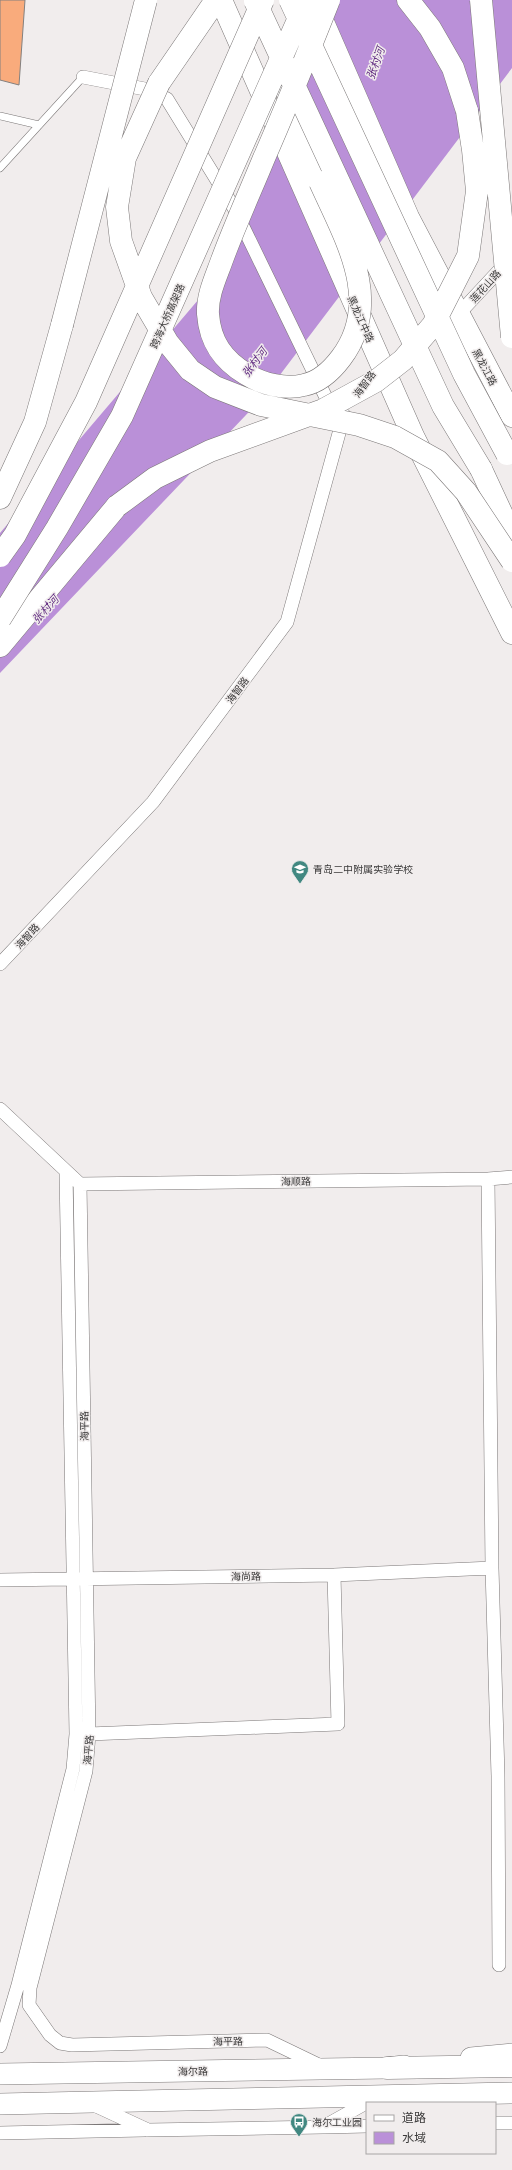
<svg xmlns="http://www.w3.org/2000/svg" width="512" height="2170" viewBox="0 0 512 2170" font-family="'Playfair Display','Noto Sans SC',serif">
<style>
.water{fill:#ba90d8}
.building{fill:#f9ab7c;stroke:#83807f}
.lines{fill:none;stroke-linecap:round;stroke-linejoin:round}
.service-casing{stroke:#7b7777;stroke-width:8}
.minor-casing{stroke:#7b7777;stroke-width:14}
.primary-casing{stroke:#7b7777;stroke-width:22}
.trunk-casing{stroke:#7b7777;stroke-width:23}
.service{stroke:#fff;stroke-width:7}
.minor{stroke:#fff;stroke-width:13}
.primary{stroke:#fff;stroke-width:21}
.trunk{stroke:#fff;stroke-width:22}
.trunk-bridge-casing{stroke:#7b7777;stroke-width:23;stroke-linecap:butt}
.trunk-bridge{stroke:#fff;stroke-width:22}
.labels{text-anchor:middle;dominant-baseline:central;stroke-width:3;stroke-linejoin:round;paint-order:stroke}
.street-label{font-size:10px;fill:#3a3939;stroke:#f1eded}
.poi-label{font-size:10px;fill:#3a3939;stroke:#f1eded;text-anchor:start}
.water-label{font-size:11px;font-style:italic;fill:#622d82;stroke:#f1eded}
</style>
<rect width="100%" height="100%" fill="#f1eded"/>
<path class="water" d="M322 0H512V68L264 396 0 673V533L221 273Z"/>
<path class="building" d="M0 0H25L19 85 0 80Z"/>
<g class="lines">
<g class="service-casing">
<path id="service" d="M0 116 39 125
M0 168 83 77"/>
</g>
<g class="minor-casing">
<path id="minor" d="M83 77 150 90 167 99 234 208 333 412
M455 318 507 262
M0 964 153 802 287 622 344 415
M0 1109 80 1184 89 1734 86 1771 30 1988 29 2005 50 2035 60 2043 72 2045 267 2040 321 2066
M488 1179 492 1568 498 1776 499 1965
M80 1184 488 1179 512 1177
M0 1580 334 1575 492 1568
M89 1734 338 1724 334 1575
M0 2046 18 1985 73 1769 76 1734 66 1172
M94 2105 148 2130 323 2127 375 2098
M495 2123H512
M325 2127 367 2126
M0 2133 144 2130"/>
</g>
<g class="primary-casing">
<path id="primary" d="M471 2058 512 2054
M0 2074 387 2068 404 2066
M0 2104 512 2093"/>
</g>
<g class="trunk-casing">
<path id="trunk" d="M221 0 413 436 512 633
M408 0 430 28 453 68 467 111
M316 6 408 217 512 416
M159 83 216 0
M285 86 320 182
M481 469 512 536
M0 498 35 422 62 325
M0 646 117 506
M387 2068 512 2066"/>
</g>
<use href="#service" class="service"/>
<use href="#minor" class="minor"/>
<use href="#primary" class="primary"/>
<use href="#trunk" class="trunk"/>
<g class="trunk-bridge-casing">
<path id="trunk-bridge" d="M290 0 464 374 507 454
M481 0 512 337
M255 1 443 406 481 469
M159 83 125 158 117 207 121 241 141 297 168 343 190 370 215 387 261 405 359 425 395 437 438 461 466 492 512 561
M320 182C345 238 384 301 341 358 332 370 319 382 304 385 286 390 262 384 246 374 223 360 210 342 208 314 207 295 216 277 222 260 235 225 250 192 264 158 287 106 308 53 329 0
M62 325 146 0
M117 506 155 478 210 451 323 410 376 381 403 360 433 325 468 256 477 191 473 150 467 111
M0 556 15 535 86 402 263 0
M0 619 57 528 122 416 307 0"/>
</g>
<use href="#trunk-bridge" class="trunk-bridge"/>
</g>
<defs>
<g id="school-pin" transform="scale(0.9)"><path d="M0 17L-7.5 6A9.5 9.5 0 1 1 7.5 6Z" fill="#418881" stroke="#f1eded"/><path d="M0-5L7-2L0 1L-7-2ZM-4 1L0 2.5L4 1V4Q0 6-4 4Z" fill="#fff"/></g>
<g id="bus-pin" transform="scale(0.9)"><path d="M0 17L-7.5 6A9.5 9.5 0 1 1 7.5 6Z" fill="#418881" stroke="#f1eded"/><path d="M-5-6H5V4H4V6H2V4H-2V6H-4V4H-5ZM-3.5-4V0h7V-4ZM-3.5 1.2v1.5H-2V1.2ZM2 1.2v1.5H3.5V1.2Z" fill="#fff"/></g>
</defs>
<g fill-rule="evenodd">
<use href="#school-pin" x="300" y="869"/>
<use href="#bus-pin" x="299" y="2122"/>
</g>
<g class="labels">
<g class="street-label">
<text transform="translate(485 286) rotate(-48)">莲花山路</text>
<text transform="translate(167 316) rotate(-66)">跨海大桥高架路</text>
<text transform="translate(361 319) rotate(66)">黑龙江中路</text>
<text transform="translate(485 367) rotate(62)">黑龙江路</text>
<text transform="translate(364 384) rotate(-54)">海智路</text>
<text transform="translate(237 690) rotate(-53)">海智路</text>
<text transform="translate(27 936) rotate(-47)">海智路</text>
<text transform="translate(296 1181) rotate(-1)">海顺路</text>
<text transform="translate(84 1426) rotate(-91)">海平路</text>
<text transform="translate(246 1576) rotate(-1)">海尚路</text>
<text transform="translate(88 1750) rotate(-85)">海平路</text>
<text transform="translate(228 2041) rotate(-1)">海平路</text>
<text transform="translate(193 2071) rotate(-1)">海尔路</text>
</g>
<g class="poi-label">
<text x="313" y="869">青岛二中附属实验学校</text>
<text x="312" y="2122">海尔工业园</text>
</g>
<g class="water-label">
<text transform="translate(375 63) rotate(-70)">张村河</text>
<text transform="translate(254 362) rotate(-53)">张村河</text>
<text transform="translate(45 609) rotate(-48)">张村河</text>
</g>
</g>
<rect x="366" y="2102" width="130" height="52" fill="#f1eded" stroke="#a8a5a5"/>
<rect x="374" y="2115" width="20" height="6" fill="#ffffff" stroke="#a8a5a5"/>
<text x="402" y="2122" font-size="12" fill="#3a3939">道路</text>
<rect x="374" y="2132" width="20" height="12" fill="#ba90d8" stroke="#a8a5a5"/>
<text x="402" y="2142" font-size="12" fill="#3a3939">水域</text>
</svg>
